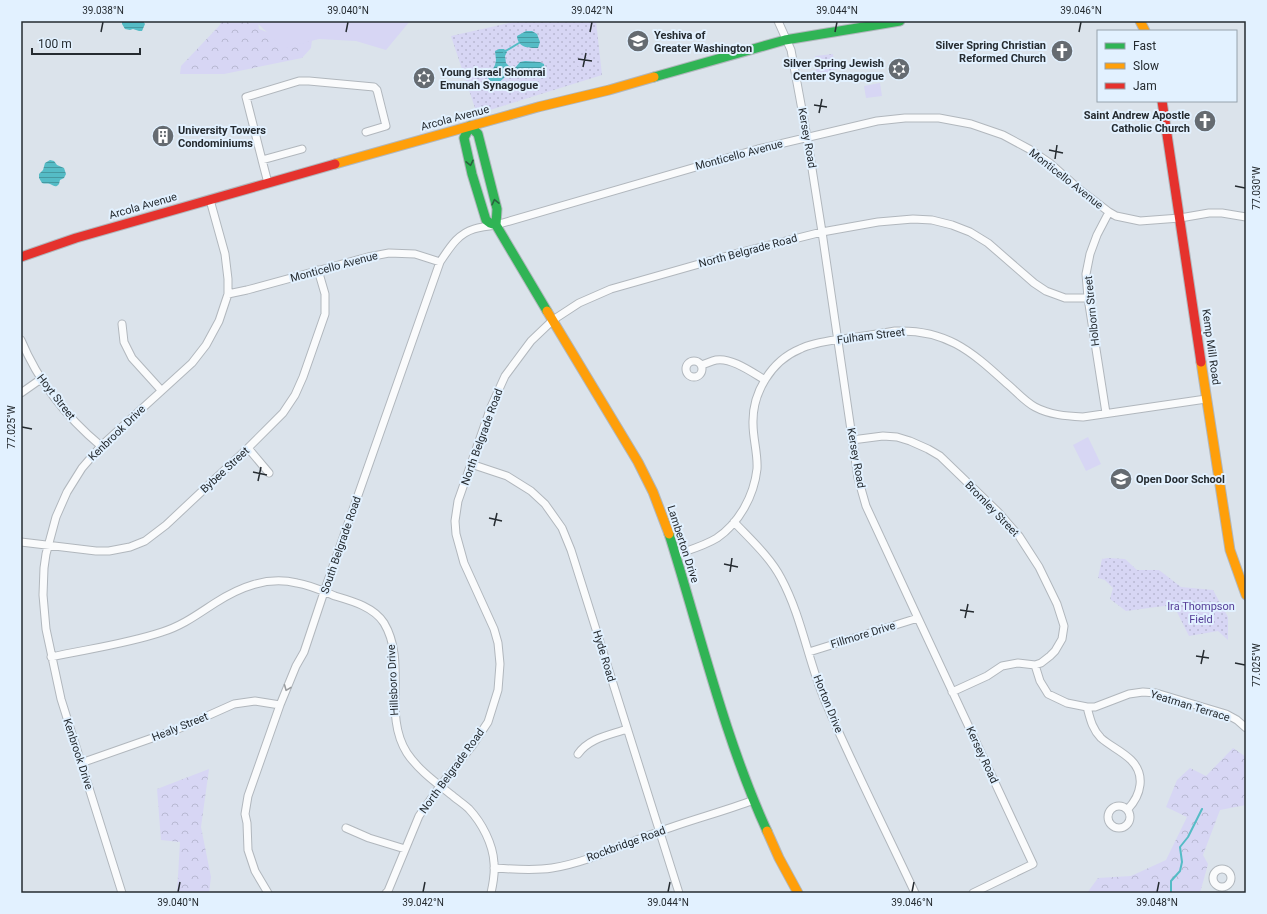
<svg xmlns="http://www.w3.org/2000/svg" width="1267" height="914" viewBox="0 0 1267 914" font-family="Roboto,sans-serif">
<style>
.grass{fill:url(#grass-dots)}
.forest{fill:url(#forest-crowns)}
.pitch{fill:#d7d6f4}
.water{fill:url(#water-rules)}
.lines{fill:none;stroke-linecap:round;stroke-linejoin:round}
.stream{stroke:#55bcc6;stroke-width:2}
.street-casing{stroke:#b1b7bd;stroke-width:9}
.fast-casing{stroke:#b1b7bd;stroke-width:11}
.slow-casing{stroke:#b1b7bd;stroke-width:11}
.jam-casing{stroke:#b1b7bd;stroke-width:11}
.street{stroke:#fafbfc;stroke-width:7}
.fast{stroke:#30b455;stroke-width:9}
.slow{stroke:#ff9f0a;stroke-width:9}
.jam{stroke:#e5322d;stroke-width:9}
.oneway{stroke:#29623f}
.oneway2{stroke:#9a9da0}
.ticks{fill:none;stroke:#252b30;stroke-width:1.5}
.labels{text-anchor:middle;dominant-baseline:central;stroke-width:4;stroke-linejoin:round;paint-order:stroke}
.poi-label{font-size:11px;font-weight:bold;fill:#252b30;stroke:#e2f1ff;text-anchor:start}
.street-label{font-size:11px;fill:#252b30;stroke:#e2f1ff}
.park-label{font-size:11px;fill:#553d97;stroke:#e2f1ff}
.neatline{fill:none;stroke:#252b30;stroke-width:1.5}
.ticks-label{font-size:10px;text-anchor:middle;fill:#252b30}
</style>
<defs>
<pattern id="grass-dots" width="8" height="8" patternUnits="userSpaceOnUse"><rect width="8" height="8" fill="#d7d6f4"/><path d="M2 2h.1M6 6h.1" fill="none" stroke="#b8b8d2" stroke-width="1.8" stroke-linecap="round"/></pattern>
<pattern id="forest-crowns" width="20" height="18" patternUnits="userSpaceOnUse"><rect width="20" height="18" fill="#d7d6f4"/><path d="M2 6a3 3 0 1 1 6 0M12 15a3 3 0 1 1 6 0" fill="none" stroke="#b8b8d2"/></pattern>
<pattern id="water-rules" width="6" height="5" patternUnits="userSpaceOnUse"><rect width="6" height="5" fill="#55bcc6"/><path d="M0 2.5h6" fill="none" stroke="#4699a1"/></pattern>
</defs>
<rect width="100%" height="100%" fill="#dbe3eb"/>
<path class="grass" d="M518 21H596L602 75 477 114 451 36Z
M833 54 835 78 817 80 815 56Z
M1108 558 1125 559 1137 570H1159L1181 587 1213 590 1228 617V640L1218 631 1189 636 1175 608 1164 606 1126 611 1110 599 1113 588 1105 580 1098 578 1102 559Z"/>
<path class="forest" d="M222 21H258L259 29 287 40 313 32 311 48 302 58 224 74H180L181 66 219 26Z
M1233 748 1246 757V805L1220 810 1203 855 1208 864 1200 893H1087L1098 878 1131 876 1166 860 1187 817 1166 807 1177 780 1190 768 1206 776Z
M209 769 201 827 211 877 209 893H177L180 842 161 840 157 789Z"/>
<path class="pitch" d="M255 21H410L386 50 356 41 319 39 284 48Z
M581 55 592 62 585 71 575 64Z
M880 83 882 96 866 98 864 86Z
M1088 437 1101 464 1086 471 1073 445Z"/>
<path class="water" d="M122 21H143L145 24 142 31H139L133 29 130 30 125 29 122 24Z
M526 31H532L537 34 540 42 538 48C528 48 518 48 517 36Z
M499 49H504L507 52 505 56 506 63 509 66H513V69L509 70 504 78 496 85 490 81 488 78 495 65 496 60 495 51Z
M525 61 540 62 544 64 545 73 541 75 532 77 515 68 520 62Z
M50 160 54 161 57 165 64 168 66 174 64 178 60 180 59 184C56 188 54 186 50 184 48 183 44 184 42 183L39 178V174L43 170 45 163Z"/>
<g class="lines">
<path class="stream" d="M504 52 519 43
M1171 893V881L1180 871 1182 862 1180 847 1188 837 1202 809"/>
<g class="street-casing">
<path id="street" d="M778 21 791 50 807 137 822 232 858 478 866 506 918 618 1033 864 973 893
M302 149 262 160 246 97 299 81H309L374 87 377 90 386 126 366 132
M262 160 268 183
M228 294 247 290 368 257 389 253 415 254 440 262
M122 324 124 342 132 358 161 390
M21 340C39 383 65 416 101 446
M686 369a8 8 0 1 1 16 0a8 8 0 1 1-16 0Z
M701 365C706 364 711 361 716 360 731 357 753 373 765 380
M21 393 41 379
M1106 413 1088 298 1086 274 1090 254 1097 235 1109 212
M852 440 883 436 897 437 910 441 928 449 940 456 998 512 1019 536 1039 567 1057 604 1064 626 1062 639 1055 651 1050 656 1041 663 1035 665 1018 663 1002 666 987 676 952 692
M248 448 269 473
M471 464 507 476 531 491 545 504 562 528 571 550 679 893
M734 522C751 540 770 557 781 578 802 617 808 661 825 701 853 766 885 829 915 893
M21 542 96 551H109L130 547 145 541 166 525 248 448 283 413 295 395 303 377 325 314V294L318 270
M675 555C689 550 704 546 717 538 739 523 754 496 757 469 758 454 753 439 753 424 752 393 771 361 800 349 812 343 828 341 841 339 859 337 877 334 895 331 945 329 970 350 1005 382 1015 390 1024 401 1035 407 1050 415 1066 416 1083 417L1206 399
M809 652 918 618
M51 657C88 649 126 644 162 632 182 626 198 614 215 603 240 587 267 576 297 583 310 585 323 591 335 596 352 601 374 607 384 623 408 663 382 714 407 753 419 771 438 784 454 797 459 801 465 805 469 809 482 823 493 844 494 863 495 872 493 884 491 893
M1035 665 1040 681 1048 694 1067 703 1087 707H1095L1129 694 1143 692 1156 693 1226 714 1237 720 1246 728
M1087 707C1090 718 1092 729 1101 738 1110 746 1122 751 1131 760 1146 775 1141 795 1128 809
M578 754C589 738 610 735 627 729
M81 763 178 729 234 704 255 701 280 705
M1108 817a11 11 0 1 1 22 0a11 11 0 1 1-22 0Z
M346 828 369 838 405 849
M494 868C513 869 533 871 552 868 589 862 624 844 658 832 690 820 722 812 754 800
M1213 878a9 9 0 1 1 18 0a9 9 0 1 1-18 0Z
M122 893 61 699 46 629 43 595 44 568 46 554 56 517 67 492 82 468 101 446 192 363 206 345 219 321 228 294V279L225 254 210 200
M268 893 255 871 248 850 247 823 245 814 248 796 280 705 296 666 304 652 324 592 440 262C449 249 457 234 474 229 481 227 488 226 496 225L758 149 877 121 905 118H939L971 124 1003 135 1029 149 1051 164 1079 189 1109 212 1116 216 1140 221 1180 218 1209 213H1222L1246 217
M386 893 388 891 419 816 440 786 472 746 488 722 498 690 500 664 498 643 494 629 464 563 456 534 455 521 458 501 491 407 505 376 531 341 553 320 579 303 611 289 738 253 822 232 878 222 913 219 932 220 952 225 970 232 988 243 1034 283 1046 291 1065 298H1088"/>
</g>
<g class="fast-casing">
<path id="fast" d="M654 77 785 40 900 21
M496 225 497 209 478 134 470 126 464 138 472 174 486 220 490 223 496 225 547 311
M669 534C700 632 724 737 767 831"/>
</g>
<g class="slow-casing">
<path id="slow" d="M1140 21 1145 31
M335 164 538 107 609 90 654 77
M547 311 638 462 653 492 669 534
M1201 362 1230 550 1246 595
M767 831 779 858 798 893"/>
</g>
<g class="jam-casing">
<path id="jam" d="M1162 101 1201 362
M21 257 76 238 335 164"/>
</g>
<use href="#street" class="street"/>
<use href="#fast" class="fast"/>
<use href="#slow" class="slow"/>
<use href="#jam" class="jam"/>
</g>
<defs><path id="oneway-chevron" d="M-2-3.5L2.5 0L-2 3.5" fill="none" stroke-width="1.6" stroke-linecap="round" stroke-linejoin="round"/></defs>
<g class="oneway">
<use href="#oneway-chevron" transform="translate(470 163) rotate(78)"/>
<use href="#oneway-chevron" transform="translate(495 202) rotate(-103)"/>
</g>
<use class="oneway2" href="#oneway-chevron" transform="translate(287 688) rotate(112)"/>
<path class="ticks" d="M101 32 103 22M346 32 348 22M590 32 592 22M835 32 837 22M1079 32 1081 22M578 59 592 61M583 67 586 53M814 105 827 107M819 113 822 99M1049 150 1063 153M1055 159 1057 145M1235 186 1245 188M22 427 32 429M253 472 267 475M258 481 261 467M489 518 502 521M494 526 497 513M724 564 738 567M730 572 732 558M960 610 974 612M965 618 968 604M1196 656 1209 658M1235 663 1245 665M1201 664 1204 650M178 892 180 882M423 892 425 882M668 892 670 882M912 892 914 882M1157 892 1159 882"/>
<defs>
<g id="school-disc" transform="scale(1.15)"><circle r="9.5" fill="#656b71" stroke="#e2f1ff"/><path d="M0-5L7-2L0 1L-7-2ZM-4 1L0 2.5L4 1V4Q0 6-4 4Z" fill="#fff"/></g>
<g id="church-disc" transform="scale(1.15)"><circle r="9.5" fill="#656b71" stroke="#e2f1ff"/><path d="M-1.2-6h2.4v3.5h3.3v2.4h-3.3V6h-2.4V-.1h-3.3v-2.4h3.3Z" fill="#fff"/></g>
<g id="synagogue-disc" transform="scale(1.15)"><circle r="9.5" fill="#656b71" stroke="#e2f1ff"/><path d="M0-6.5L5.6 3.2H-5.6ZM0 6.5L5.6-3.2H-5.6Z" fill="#fff"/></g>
<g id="building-disc" transform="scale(1.15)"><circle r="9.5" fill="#656b71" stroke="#e2f1ff"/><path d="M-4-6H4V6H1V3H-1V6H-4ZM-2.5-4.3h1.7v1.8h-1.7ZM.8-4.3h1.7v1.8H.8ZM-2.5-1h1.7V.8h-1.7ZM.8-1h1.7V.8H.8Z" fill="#fff"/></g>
</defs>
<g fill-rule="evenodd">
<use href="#school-disc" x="638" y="41"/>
<use href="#church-disc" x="1062" y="51"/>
<use href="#synagogue-disc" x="899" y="69"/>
<use href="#synagogue-disc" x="424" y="78"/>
<use href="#church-disc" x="1205" y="121"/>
<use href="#building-disc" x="163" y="136"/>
<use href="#school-disc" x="1121" y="479"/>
</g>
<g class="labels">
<g class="poi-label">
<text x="654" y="35">Yeshiva of<tspan x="654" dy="13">Greater Washington</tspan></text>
<text x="1046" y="45" text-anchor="end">Silver Spring Christian<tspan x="1046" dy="13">Reformed Church</tspan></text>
<text x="884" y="63" text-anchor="end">Silver Spring Jewish<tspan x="884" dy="13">Center Synagogue</tspan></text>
<text x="440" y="72">Young Israel Shomrai<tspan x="440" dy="13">Emunah Synagogue</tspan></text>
<text x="1190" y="115" text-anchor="end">Saint Andrew Apostle<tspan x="1190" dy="13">Catholic Church</tspan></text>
<text x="178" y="130">University Towers<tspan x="178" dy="13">Condominiums</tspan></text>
<text x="1136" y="479">Open Door School</text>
</g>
<g class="street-label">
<text transform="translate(455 118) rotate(-15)">Arcola Avenue</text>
<text transform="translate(807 138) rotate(80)">Kersey Road</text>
<text transform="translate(739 155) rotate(-15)">Monticello Avenue</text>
<text transform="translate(1066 179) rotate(38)">Monticello Avenue</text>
<text transform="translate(143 206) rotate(-16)">Arcola Avenue</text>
<text transform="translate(748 251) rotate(-15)">North Belgrade Road</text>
<text transform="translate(334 267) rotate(-15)">Monticello Avenue</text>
<text transform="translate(1092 311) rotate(-96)">Holborn Street</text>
<text transform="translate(871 336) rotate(-7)">Fulham Street</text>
<text transform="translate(1211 347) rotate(82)">Kemp Mill Road</text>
<text transform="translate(56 397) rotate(52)">Hoyt Street</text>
<text transform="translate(117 433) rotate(-44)">Kenbrook Drive</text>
<text transform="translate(482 437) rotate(-70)">North Belgrade Road</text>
<text transform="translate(856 458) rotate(80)">Kersey Road</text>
<text transform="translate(225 470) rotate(-43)">Bybee Street</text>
<text transform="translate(992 509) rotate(46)">Bromley Street</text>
<text transform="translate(683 544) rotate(72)">Lamberton Drive</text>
<text transform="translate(341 545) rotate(-71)">South Belgrade Road</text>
<text transform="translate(863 635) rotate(-17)">Fillmore Drive</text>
<text transform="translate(604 656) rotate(73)">Hyde Road</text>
<text transform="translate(393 680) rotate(-93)">Hillsboro Drive</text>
<text transform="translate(828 704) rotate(68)">Horton Drive</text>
<text transform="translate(1190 706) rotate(17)">Yeatman Terrace</text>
<text transform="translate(180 727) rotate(-22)">Healy Street</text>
<text transform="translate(78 754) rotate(72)">Kenbrook Drive</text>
<text transform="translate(982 755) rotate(65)">Kersey Road</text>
<text transform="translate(452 771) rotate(-54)">North Belgrade Road</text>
<text transform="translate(626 844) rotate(-20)">Rockbridge Road</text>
</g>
<g class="park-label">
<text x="1201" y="606">Ira Thompson<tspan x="1201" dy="13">Field</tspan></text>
</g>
</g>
<rect width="1267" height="914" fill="none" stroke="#e2f1ff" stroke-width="44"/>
<rect x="1097" y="30" width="140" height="72" fill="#e2f1ff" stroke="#96a2ac"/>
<rect x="1105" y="43" width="20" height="6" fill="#30b455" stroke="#96a2ac"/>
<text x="1133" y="50" font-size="12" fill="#252b30">Fast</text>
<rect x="1105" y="63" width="20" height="6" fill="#ff9f0a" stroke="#96a2ac"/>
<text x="1133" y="70" font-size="12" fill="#252b30">Slow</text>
<rect x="1105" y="83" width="20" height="6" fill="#e5322d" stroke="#96a2ac"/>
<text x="1133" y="90" font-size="12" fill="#252b30">Jam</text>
<path d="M32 48v6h108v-6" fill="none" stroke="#252b30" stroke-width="2"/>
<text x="38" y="48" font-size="12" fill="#252b30" stroke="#e2f1ff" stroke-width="3" paint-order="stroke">100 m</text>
<rect x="22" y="22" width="1223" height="870" class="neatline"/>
<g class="ticks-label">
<text x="103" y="14">39.038°N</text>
<text x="348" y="14">39.040°N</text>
<text x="592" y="14">39.042°N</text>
<text x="837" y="14">39.044°N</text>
<text x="1081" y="14">39.046°N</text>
<text transform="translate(1256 188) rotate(-90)" y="4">77.030°W</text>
<text transform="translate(11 427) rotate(-90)" y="4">77.025°W</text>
<text transform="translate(1256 665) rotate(-90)" y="4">77.025°W</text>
<text x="178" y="906">39.040°N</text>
<text x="423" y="906">39.042°N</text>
<text x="668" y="906">39.044°N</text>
<text x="912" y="906">39.046°N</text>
<text x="1157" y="906">39.048°N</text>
</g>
</svg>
